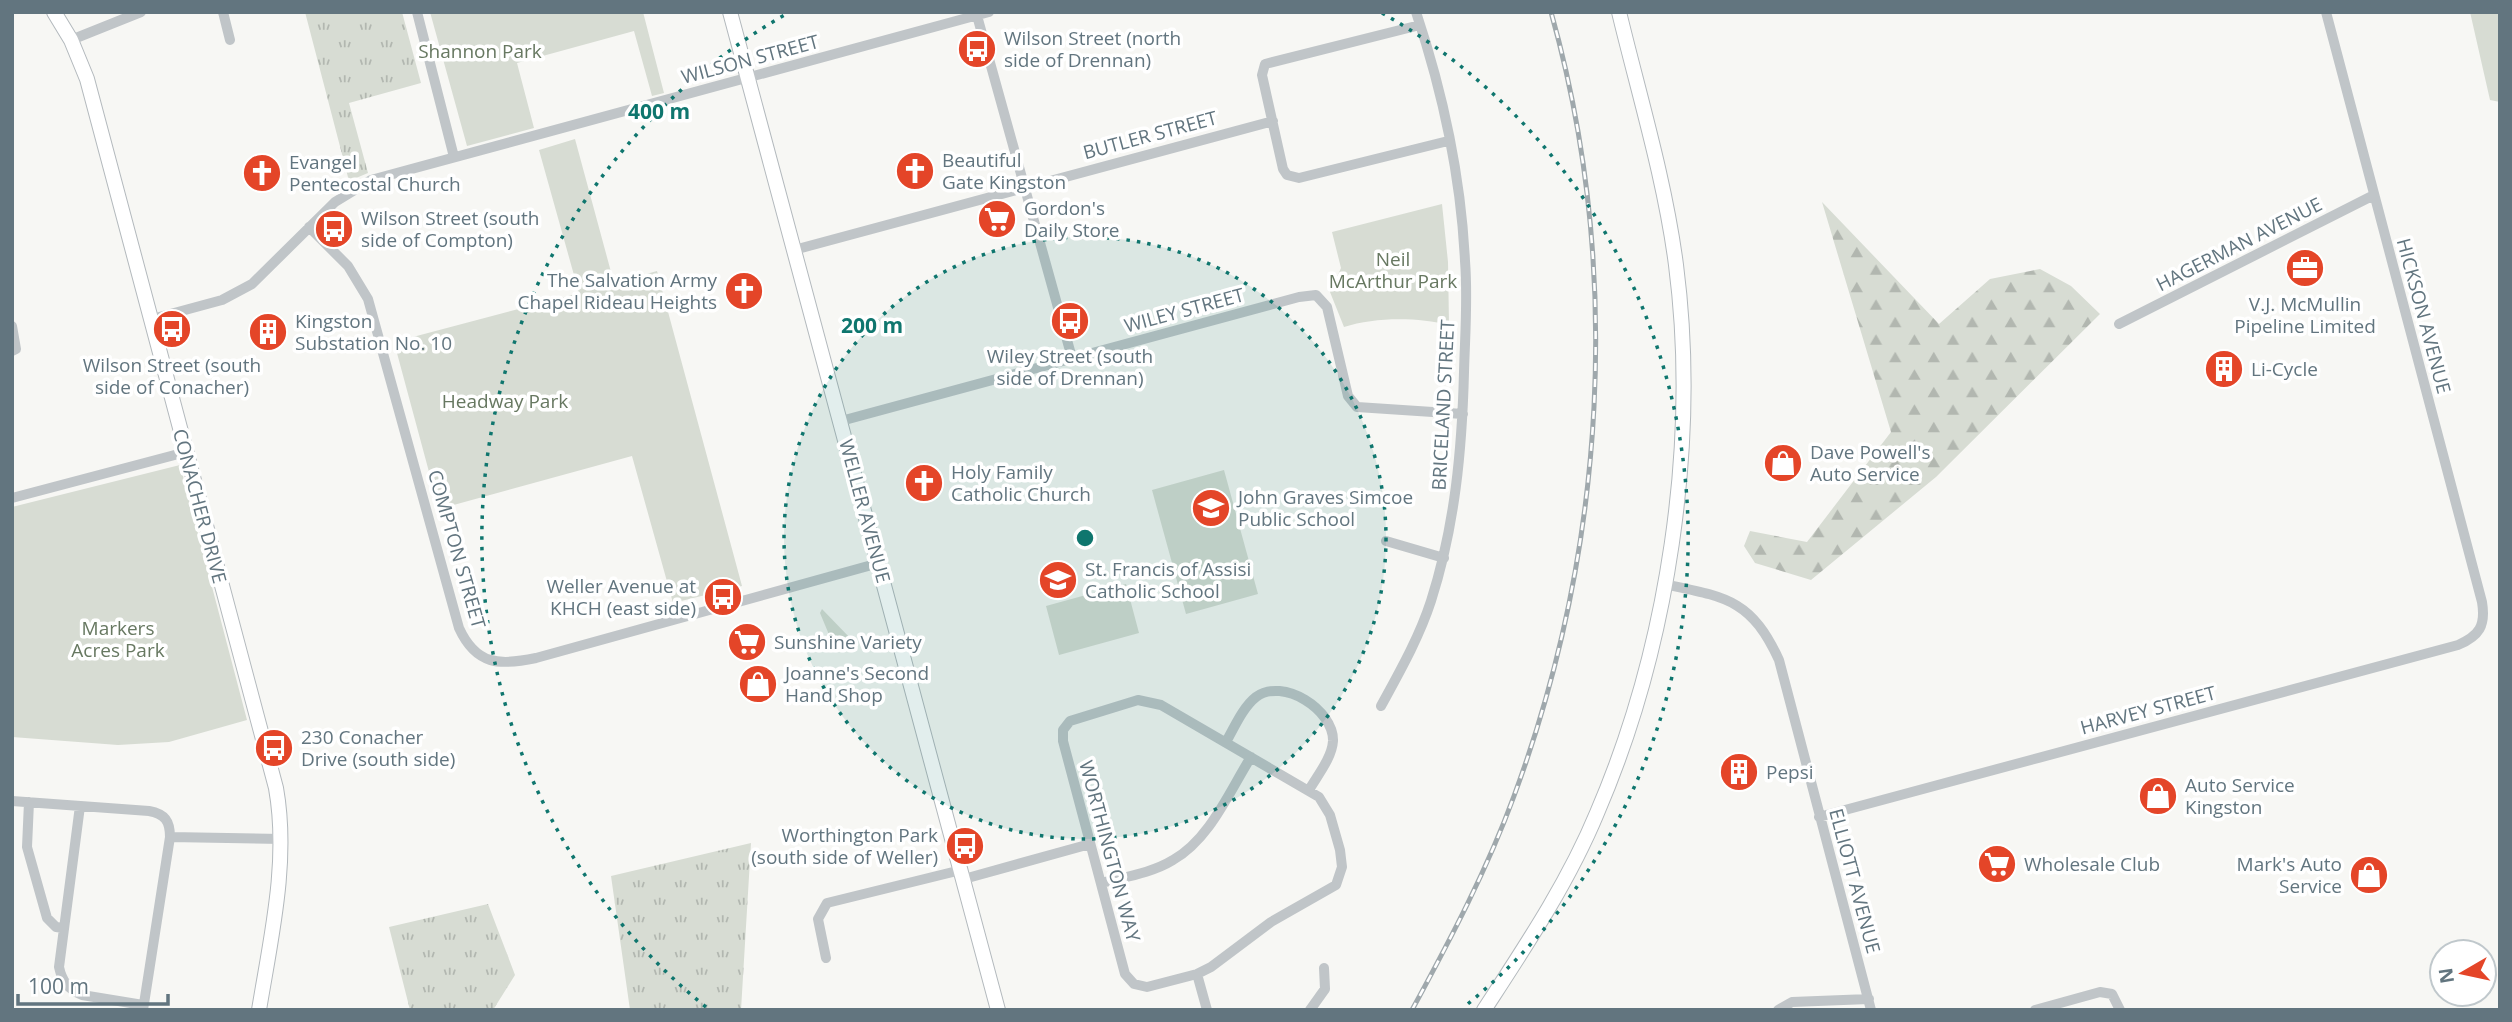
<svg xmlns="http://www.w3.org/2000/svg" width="2512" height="1022" viewBox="0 0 2512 1022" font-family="'Open Sans',sans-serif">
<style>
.grass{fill:url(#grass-tufts)}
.forest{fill:url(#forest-firs)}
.green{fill:#d7dcd3}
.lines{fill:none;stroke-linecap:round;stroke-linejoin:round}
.secondary-casing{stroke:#b3b9bd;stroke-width:16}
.street{stroke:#c0c5c8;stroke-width:10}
.secondary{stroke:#fff;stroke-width:14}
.rail-casing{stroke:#9fa8ac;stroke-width:5}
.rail{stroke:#fff;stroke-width:2.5;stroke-dasharray:8;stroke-linecap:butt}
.ring{fill:none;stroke:#0f766e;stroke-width:3.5;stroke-dasharray:3.5 7}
.labels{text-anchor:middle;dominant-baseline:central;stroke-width:7;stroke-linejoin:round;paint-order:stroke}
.poi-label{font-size:19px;fill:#62757f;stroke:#fff;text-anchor:start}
.park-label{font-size:19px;fill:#677861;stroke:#fff}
.street-label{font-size:19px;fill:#62757f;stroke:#fff}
.centre{fill:#0f766e;stroke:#fff;stroke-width:3.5}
.ring-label{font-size:21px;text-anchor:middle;font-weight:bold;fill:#0f766e;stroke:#fff;stroke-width:7;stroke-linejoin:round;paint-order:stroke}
</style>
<defs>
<pattern id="grass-tufts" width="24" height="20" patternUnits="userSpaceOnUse" patternTransform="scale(1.75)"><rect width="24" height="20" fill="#d7dcd3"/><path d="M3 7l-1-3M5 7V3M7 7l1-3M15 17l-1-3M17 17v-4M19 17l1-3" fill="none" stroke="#b2b7b0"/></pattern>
<pattern id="forest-firs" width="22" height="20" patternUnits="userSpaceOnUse" patternTransform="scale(1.75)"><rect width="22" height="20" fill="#d7dcd3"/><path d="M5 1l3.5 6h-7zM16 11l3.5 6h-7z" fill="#b2b7b0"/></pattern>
</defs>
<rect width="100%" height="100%" fill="#f7f7f4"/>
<path class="grass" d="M305 12H402L421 83 349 103 368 173 349 181Z
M751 843 741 1010H630L611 876Z
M488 904 515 975 493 1010H410L389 927Z"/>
<path class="forest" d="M1822 202 1939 324 1990 279 2040 269 2071 286 2100 314 1936 477 1811 580 1755 563 1744 546 1750 531 1807 542 1891 432Z"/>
<path class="green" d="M430 12H643L664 93 652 96 634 31 517 63 534 128 467 146Z
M2470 12H2500V102L2490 100Z
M575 139 614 283 657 271 742 586 673 603 632 456 439 509 394 342 579 293 539 150Z
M1442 204 1448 262 1449 325C1417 317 1375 317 1344 327L1330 292 1341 268 1332 232Z
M180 465 247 720 169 742 118 745 12 737V507Z
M1224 470 1258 594 1186 614 1152 490Z
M1126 584 1139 633 1059 655 1046 606Z
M822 609 851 639 842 652 835 649 820 613Z"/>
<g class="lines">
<g class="secondary-casing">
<path id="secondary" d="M54 12 71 40 87 79 276 788C289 861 271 937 259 1010
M730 12 998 1010
M1484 1010C1525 947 1568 883 1597 813 1668 648 1699 443 1676 265 1665 180 1639 95 1619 12"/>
</g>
<path class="street" d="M223 12 230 40
M417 12 454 157
M976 12 1072 358
M1420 25 1265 64 1262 75 1283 169 1287 175 1299 178 1448 141
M71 40 141 12
M309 227 348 266 368 299 459 628C476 665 499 666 536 658L879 563
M794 250 1273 121
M152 319 222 300 252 284 335 202 371 180 989 12
M2119 324 2374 195
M12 326 16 349 12 351
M841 421 1299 297 1316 295 1327 307 1348 396 1357 407 1463 414
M12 498 186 452
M1386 541 1444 558
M1664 584C1726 597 1751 599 1779 660L1871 1010
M1138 700 1161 705 1319 797 1330 815 1340 850 1342 867 1336 885 1271 922 1211 967 1197 974 1147 987 1134 984 1125 974 1063 741V730L1070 721Z
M1381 706C1399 673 1419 638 1431 601 1455 526 1462 450 1464 372 1465 335 1468 298 1465 261 1461 178 1442 90 1416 12
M1226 742C1234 728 1243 707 1256 697 1283 677 1334 710 1333 741 1332 758 1317 776 1309 790
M12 801 149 811C165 814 170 821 170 837L143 1010
M29 802 27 847 47 918 56 927 63 928
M80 806 59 967C62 981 68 989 82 995L143 1005
M1819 817 2458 645C2479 636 2486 626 2482 602L2326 12
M170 837 282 839
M964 879 1090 844
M1101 883C1124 877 1152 873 1173 860 1210 839 1229 792 1251 757
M826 958 818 919 827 903 961 870
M1197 974 1207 1010
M1310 1010 1325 989 1324 968
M1778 1010 1792 1002 1869 999
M2035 1010 2100 992 2112 994 2120 1010"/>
<use href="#secondary" class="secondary"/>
<g class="rail-casing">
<path id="rail" d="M1412 1010C1450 940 1487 870 1514 796 1606 547 1623 268 1551 12"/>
</g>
<use href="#rail" class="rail"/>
</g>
<circle cx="1085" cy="538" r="301" fill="#0f766e" fill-opacity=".12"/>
<g class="ring">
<circle cx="1085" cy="538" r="301"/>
<path d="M706 1007A603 603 0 0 1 788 13M1382 13A603 603 0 0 1 1464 1007"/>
</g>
<defs>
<g id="bus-disc" transform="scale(2.0125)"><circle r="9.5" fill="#e44528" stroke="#fff"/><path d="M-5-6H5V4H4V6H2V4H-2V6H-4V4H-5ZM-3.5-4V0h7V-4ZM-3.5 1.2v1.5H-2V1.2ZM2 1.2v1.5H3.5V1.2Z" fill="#fff"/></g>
<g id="church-disc" transform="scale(2.0125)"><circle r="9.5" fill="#e44528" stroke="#fff"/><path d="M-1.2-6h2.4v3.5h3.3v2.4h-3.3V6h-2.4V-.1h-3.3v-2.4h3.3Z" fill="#fff"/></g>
<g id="supermarket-disc" transform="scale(2.0125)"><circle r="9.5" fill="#e44528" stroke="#fff"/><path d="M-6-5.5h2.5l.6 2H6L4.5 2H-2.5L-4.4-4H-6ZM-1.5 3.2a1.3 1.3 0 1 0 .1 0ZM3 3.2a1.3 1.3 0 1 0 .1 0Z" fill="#fff"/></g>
<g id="office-disc" transform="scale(2.0125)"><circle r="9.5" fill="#e44528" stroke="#fff"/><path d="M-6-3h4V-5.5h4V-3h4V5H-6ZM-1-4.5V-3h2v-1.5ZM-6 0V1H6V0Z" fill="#fff"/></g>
<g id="building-disc" transform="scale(2.0125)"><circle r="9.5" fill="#e44528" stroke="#fff"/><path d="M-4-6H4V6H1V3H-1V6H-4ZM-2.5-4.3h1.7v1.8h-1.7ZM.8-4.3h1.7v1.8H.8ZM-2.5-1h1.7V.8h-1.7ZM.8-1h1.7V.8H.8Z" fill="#fff"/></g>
<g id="shop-disc" transform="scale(2.0125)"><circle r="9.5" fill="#e44528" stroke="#fff"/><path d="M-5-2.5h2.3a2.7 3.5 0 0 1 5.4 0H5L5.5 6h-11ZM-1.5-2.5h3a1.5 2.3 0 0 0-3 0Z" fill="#fff"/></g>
<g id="school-disc" transform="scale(2.0125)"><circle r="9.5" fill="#e44528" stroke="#fff"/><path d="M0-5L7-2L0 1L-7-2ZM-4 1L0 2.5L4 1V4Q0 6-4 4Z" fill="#fff"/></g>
</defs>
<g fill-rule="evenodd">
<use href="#bus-disc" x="977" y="49"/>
<use href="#church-disc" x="915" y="171"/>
<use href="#church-disc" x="262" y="173"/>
<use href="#supermarket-disc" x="997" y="219"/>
<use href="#bus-disc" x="334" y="229"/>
<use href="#office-disc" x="2305" y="268"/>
<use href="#church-disc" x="744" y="291"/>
<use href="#bus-disc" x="1070" y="321"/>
<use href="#bus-disc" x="172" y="329"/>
<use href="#building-disc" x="268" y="332"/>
<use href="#building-disc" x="2224" y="369"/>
<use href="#shop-disc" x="1783" y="463"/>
<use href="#church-disc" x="924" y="483"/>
<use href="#school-disc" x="1211" y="508"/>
<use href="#school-disc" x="1058" y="580"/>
<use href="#bus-disc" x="723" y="597"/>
<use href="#supermarket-disc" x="747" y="642"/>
<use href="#shop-disc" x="758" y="684"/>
<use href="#bus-disc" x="274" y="748"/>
<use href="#building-disc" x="1739" y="772"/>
<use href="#shop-disc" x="2158" y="796"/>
<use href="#bus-disc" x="965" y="846"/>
<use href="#supermarket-disc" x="1997" y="864"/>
<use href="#shop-disc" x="2369" y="875"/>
</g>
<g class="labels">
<g class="poi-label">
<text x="1004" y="38">Wilson Street (north<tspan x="1004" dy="22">side of Drennan)</tspan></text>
<text x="942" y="160">Beautiful<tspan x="942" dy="22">Gate Kingston</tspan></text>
<text x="289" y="162">Evangel<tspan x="289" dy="22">Pentecostal Church</tspan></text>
<text x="1024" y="208">Gordon's<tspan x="1024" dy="22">Daily Store</tspan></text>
<text x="361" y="218">Wilson Street (south<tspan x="361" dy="22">side of Compton)</tspan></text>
<text x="717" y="280" text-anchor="end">The Salvation Army<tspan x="717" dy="22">Chapel Rideau Heights</tspan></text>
<text x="2305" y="304" text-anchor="middle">V.J. McMullin<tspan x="2305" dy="22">Pipeline Limited</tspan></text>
<text x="295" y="321">Kingston<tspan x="295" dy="22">Substation No. 10</tspan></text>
<text x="1070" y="356" text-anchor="middle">Wiley Street (south<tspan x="1070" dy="22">side of Drennan)</tspan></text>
<text x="172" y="365" text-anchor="middle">Wilson Street (south<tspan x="172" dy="22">side of Conacher)</tspan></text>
<text x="2251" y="369">Li-Cycle</text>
<text x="1810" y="452">Dave Powell's<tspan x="1810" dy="22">Auto Service</tspan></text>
<text x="951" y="472">Holy Family<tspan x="951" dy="22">Catholic Church</tspan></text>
<text x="1238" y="497">John Graves Simcoe<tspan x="1238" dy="22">Public School</tspan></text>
<text x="1085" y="569">St. Francis of Assisi<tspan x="1085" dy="22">Catholic School</tspan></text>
<text x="696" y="586" text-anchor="end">Weller Avenue at<tspan x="696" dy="22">KHCH (east side)</tspan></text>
<text x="774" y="642">Sunshine Variety</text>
<text x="785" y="673">Joanne's Second<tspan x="785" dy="22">Hand Shop</tspan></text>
<text x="301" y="737">230 Conacher<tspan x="301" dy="22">Drive (south side)</tspan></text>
<text x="1766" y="772">Pepsi</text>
<text x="2185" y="785">Auto Service<tspan x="2185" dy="22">Kingston</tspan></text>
<text x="938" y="835" text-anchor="end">Worthington Park<tspan x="938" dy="22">(south side of Weller)</tspan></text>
<text x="2024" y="864">Wholesale Club</text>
<text x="2342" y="864" text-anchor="end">Mark's Auto<tspan x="2342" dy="22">Service</tspan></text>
</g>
<g class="park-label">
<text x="480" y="51">Shannon Park</text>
<text x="1393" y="259">Neil<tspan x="1393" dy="22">McArthur Park</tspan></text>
<text x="505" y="401">Headway Park</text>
<text x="118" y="628">Markers<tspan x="118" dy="22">Acres Park</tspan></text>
</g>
<g class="street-label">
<text transform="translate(750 59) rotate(-15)">WILSON STREET</text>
<text transform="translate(1150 135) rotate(-15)">BUTLER STREET</text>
<text transform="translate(2239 244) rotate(-27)">HAGERMAN AVENUE</text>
<text transform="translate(1184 310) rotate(-15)">WILEY STREET</text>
<text transform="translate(2424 316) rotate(75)">HICKSON AVENUE</text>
<text transform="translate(1443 405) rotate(-87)">BRICELAND STREET</text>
<text transform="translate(200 506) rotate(75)">CONACHER DRIVE</text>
<text transform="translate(865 511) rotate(75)">WELLER AVENUE</text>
<text transform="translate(457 549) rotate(74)">COMPTON STREET</text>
<text transform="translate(2148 710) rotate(-15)">HARVEY STREET</text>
<text transform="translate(1110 851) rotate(75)">WORTHINGTON WAY</text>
<text transform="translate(1855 881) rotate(75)">ELLIOTT AVENUE</text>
</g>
</g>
<circle cx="1085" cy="538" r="10" class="centre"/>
<g class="ring-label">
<text x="659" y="119">400 m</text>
<text x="872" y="333">200 m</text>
</g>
<rect width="2512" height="1022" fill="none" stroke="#62757f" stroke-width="28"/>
<g transform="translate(2463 973) rotate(261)"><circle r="33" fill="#ffffff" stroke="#c0c8cc" stroke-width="2"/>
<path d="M0-5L12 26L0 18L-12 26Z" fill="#e44528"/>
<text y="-10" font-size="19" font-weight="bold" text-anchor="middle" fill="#62757f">N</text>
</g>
<path d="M18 994v10h150v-10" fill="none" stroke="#62757f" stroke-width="3.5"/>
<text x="28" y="994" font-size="21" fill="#62757f" stroke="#ffffff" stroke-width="5" paint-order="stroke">100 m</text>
</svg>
